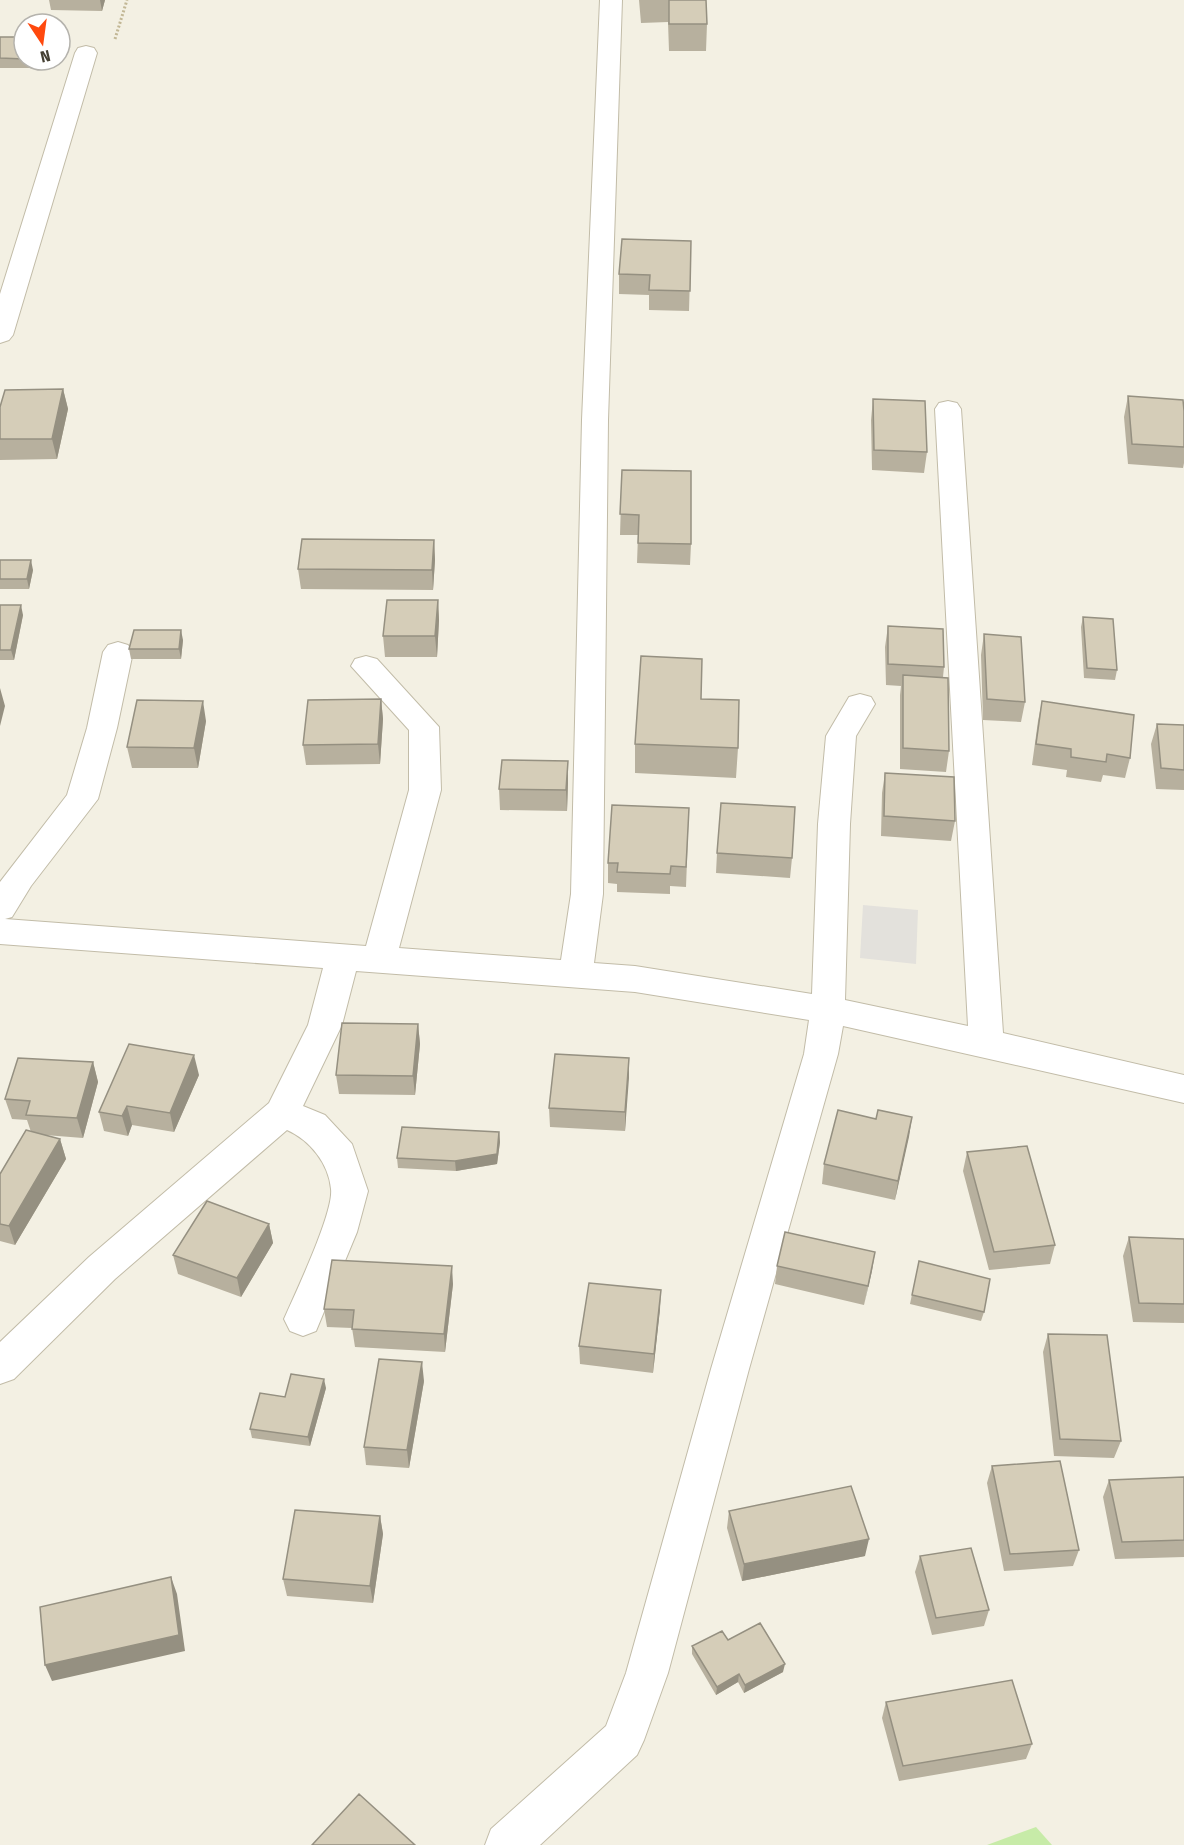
<svg xmlns="http://www.w3.org/2000/svg" width="1184" height="1845" viewBox="0 0 1184 1845" font-family="'Fira Sans Condensed',sans-serif">
<style>
.green{fill:#c7eba8}
.parking{fill:#e3e1dc}
.lines{fill:none;stroke-linecap:round;stroke-linejoin:round}
.minor-casing{stroke:#c2bca8;stroke-width:2}
.path{stroke:#c2b795;stroke-width:3;stroke-dasharray:2 2;stroke-linecap:butt}
.minor{fill:#fff;fill-rule:evenodd}
.wall{fill:#b7b09e}
.shaded-wall{fill:#959081}
.building{fill:#d5cdb8;stroke:#959081;stroke-width:1.5}
</style>
<rect width="100%" height="100%" fill="#f3f0e3"/>
<path class="green" d="M1036 1827 1052 1845H987Z"/>
<path class="parking" d="M863 905 918 910 916 964 860 958Z"/>
<g class="lines">
<g class="minor-casing">
<path id="minor" d="M600 0H622L608 420 603 894 594 963 635 966 812 994 818 824 826 736 849 697 860 694 871 697 875 704 856 736 850 824 845 1000 968 1026 935 409 939 403 948 401 957 403 961 409 1003 1033 1184 1075V1103L843 1026 838 1054 749 1369 668 1673 644 1740 637 1755 540 1845H485L491 1829 606 1726 626 1673 711 1369 804 1054 809 1020 635 992 356 971 342 1025 303 1106 325 1115 352 1144 368 1191 357 1232 316 1331 303 1336 290 1331 284 1319C295 1294 334 1212 331 1189 329 1164 310 1140 287 1130L115 1279 14 1379 0 1384V1342L89 1257 269 1103 308 1025 323 968 0 944V882L67 795 87 728 103 652 108 645 118 642 128 645 133 652 117 728 98 799 31 886 12 917 5 919 366 946 409 790V730L351 666 355 659 366 656 377 659 439 727 441 790 399 948 561 960 571 894 582 420Z
M86 46 94 48 97 53 13 335 9 340 0 343V294L75 53 78 48Z"/>
</g>
<path class="path" d="M115 39 127 0"/>
<use href="#minor" class="minor"/>
</g>
<path class="wall" d="M49 0H105L102 11 51 10Z
M639 0H706L707 24 706 51H669L668 22 641 23Z
M0 37H24V60H36L33 68H0Z
M691 241 689 311 649 310V295L619 294V274Z
M63 389 68 409 57 459 0 460V407Z
M1128 396 1184 411V463L1183 468 1128 464 1124 417Z
M873 399 927 452 924 473 872 470 871 420Z
M622 470 691 544 690 565 637 563 638 535H620Z
M434 540 435 560 433 590 301 589 298 569Z
M0 560 33 570 29 589H0Z
M438 600 439 620 437 657H385L383 636Z
M0 605 23 615 14 660H0Z
M1083 617 1117 670 1115 680 1084 678 1081 627Z
M888 626 944 667 943 677 949 751 946 772 900 769V695L901 686 886 685 885 647Z
M984 634 1025 702 1021 722 983 720 981 655Z
M183 640 181 659H131L129 649Z
M381 699 383 719 380 764 306 765 303 745Z
M701 699 738 748 736 778 635 773V744Z
M1042 701 1130 758 1125 778 1103 775 1101 782 1066 777 1067 770 1032 765 1038 721Z
M206 721 198 768H132L127 747Z
M1157 724 1184 725V790L1156 789 1151 744Z
M885 773 955 821 951 841 881 836 882 793Z
M568 782 567 811 500 810 499 789Z
M689 808 686 887 670 886V894L617 892V884L608 883V863Z
M717 853 792 858 790 878 716 873Z
M418 1024 420 1044 415 1095 339 1094 336 1075Z
M629 1058 625 1131 550 1127 549 1108Z
M93 1062 98 1082 83 1138 45 1135 60 1139 66 1159 15 1245 0 1241V1174L31 1132 27 1120 12 1119 5 1099Z
M199 1075 174 1132 132 1125 128 1136 104 1131 99 1112Z
M912 1117 895 1200 822 1184 824 1164 876 1119Z
M499 1132 500 1142 497 1164 456 1171 398 1168 397 1158Z
M967 1152 1055 1245 1050 1264 989 1270 963 1171Z
M269 1224 273 1243 241 1297 178 1274 173 1255Z
M1129 1237 1184 1239V1323L1133 1322 1123 1256Z
M875 1252 864 1305 775 1284 777 1266Z
M919 1261 984 1312 981 1321 910 1304Z
M453 1284 445 1352 355 1347 352 1328 327 1327 324 1309Z
M660 1309 653 1373 580 1364 579 1346Z
M1048 1334 1121 1441 1114 1458 1054 1456 1043 1352Z
M424 1381 409 1468 366 1465 364 1447Z
M326 1388 310 1446 252 1438 250 1429 285 1397Z
M992 1466 1079 1550 1073 1566 1004 1571 987 1483Z
M1184 1477V1557L1115 1559 1103 1497 1109 1480Z
M729 1511 865 1556 742 1581 727 1528Z
M380 1516 383 1534 373 1603 287 1596 283 1579Z
M920 1556 989 1610 984 1626 932 1635 915 1572Z
M728 1640 783 1672 744 1693 738 1682 716 1695 692 1654V1646Z
M886 1702 1032 1744 1026 1759 899 1781 882 1718Z"/>
<path class="shaded-wall" d="M100 0H105L102 11Z
M31 60H36L33 68Z
M63 389 68 409 57 459 52 439Z
M434 540 435 560 433 590 432 570Z
M31 560 33 570 29 589 27 579Z
M438 600 439 620 437 657 435 636Z
M21 605 23 615 14 660 11 650Z
M181 630 183 640 181 659 179 649Z
M0 688 5 706 0 726Z
M381 699 383 719 380 764 378 744Z
M203 701 206 721 198 768 194 748Z
M568 761V782L567 811 566 790Z
M418 1024 420 1044 415 1095 413 1076Z
M194 1055 199 1075 174 1132 170 1113Z
M629 1058V1078L625 1131V1112Z
M93 1062 98 1082 83 1138 77 1118Z
M127 1106 132 1125 128 1136 122 1116Z
M912 1117 909 1137 895 1200 898 1181Z
M499 1132 500 1142 497 1164 456 1171 455 1161Z
M60 1139 66 1159 15 1245 9 1226Z
M269 1224 273 1243 241 1297 237 1278Z
M875 1252 872 1271 864 1305 868 1286Z
M452 1266 453 1284 445 1352 444 1334Z
M661 1290 660 1309 653 1373 654 1354Z
M422 1362 424 1381 409 1468 407 1450Z
M324 1379 326 1388 310 1446 308 1437Z
M380 1516 383 1534 373 1603 370 1586Z
M869 1539 865 1556 742 1581 744 1564Z
M171 1577 177 1594 185 1651 52 1681 45 1665Z
M785 1664 783 1672 744 1693 745 1685Z
M739 1674 738 1682 716 1695 717 1687Z"/>
<path class="building" d="M669 0H706L707 24H669Z
M0 37H24V59L0 58Z
M622 239 691 241 690 291 649 290 650 275 619 274Z
M63 389 52 439H0V407L5 390Z
M1128 396 1183 400 1184 411V447L1132 444Z
M873 399 925 401 927 452 874 450Z
M622 470 691 471V544L638 543 639 515 620 514Z
M302 539 434 540 432 570 298 569Z
M0 560H31L27 579H0Z
M387 600H438L435 636H383Z
M0 605H21L11 650H0Z
M1083 617 1113 619 1117 670 1087 668Z
M888 626 943 629 944 667 888 664Z
M134 630H181L179 649H129Z
M984 634 1021 637 1025 702 987 699Z
M641 656 702 659 701 699 739 700 738 748 635 744Z
M903 675 948 678 949 751 903 748Z
M381 699 378 744 303 745 308 700Z
M137 700 203 701 194 748 127 747Z
M1042 701 1134 715 1130 758 1107 754 1106 762 1071 757V749L1036 744Z
M1157 724 1184 725V770L1161 768Z
M502 760 568 761 566 790 499 789Z
M885 773 954 777 955 821 884 816Z
M721 803 795 807 792 858 717 853Z
M612 805 689 808 686 867 671 866 670 874 617 872 618 863H608Z
M342 1023 418 1024 413 1076 336 1075Z
M129 1044 194 1055 170 1113 127 1106 122 1116 99 1112Z
M555 1054 629 1058 625 1112 549 1108Z
M18 1058 93 1062 77 1118 26 1115 30 1101 5 1099Z
M838 1110 876 1119 878 1110 912 1117 898 1181 824 1164Z
M402 1127 499 1132 497 1154 455 1161 397 1158Z
M26 1130 60 1139 9 1226 0 1224V1174Z
M1027 1146 1055 1245 994 1252 967 1152Z
M207 1201 269 1224 237 1278 173 1255Z
M785 1232 875 1252 868 1286 777 1266Z
M1129 1237 1184 1239V1304L1139 1303Z
M332 1260 452 1266 444 1334 352 1329 354 1310 324 1309Z
M919 1261 990 1279 984 1312 912 1295Z
M589 1283 661 1290 654 1354 579 1346Z
M1048 1334 1107 1335 1121 1441 1060 1439Z
M379 1359 422 1362 407 1450 364 1447Z
M291 1374 324 1379 308 1437 250 1429 260 1393 285 1397Z
M1060 1461 1079 1550 1010 1554 992 1466Z
M1184 1477V1540L1122 1542 1109 1480Z
M851 1486 869 1539 744 1564 729 1511Z
M295 1510 380 1516 370 1586 283 1579Z
M971 1548 989 1610 936 1618 920 1556Z
M171 1577 179 1635 45 1665 40 1607Z
M760 1623 785 1664 745 1685 739 1674 717 1687 692 1646 722 1631 728 1640Z
M1012 1680 1032 1744 903 1766 886 1702Z
M359 1794 415 1845H312Z"/>
<g transform="translate(42 42) rotate(167)"><circle r="28" fill="#ffffff" stroke="#b5b3ad" stroke-width="1.5"/>
<path d="M0-4.5L10 22L0 15L-10 22Z" fill="#ff490e"/>
<text y="-9" font-size="16" font-weight="bold" text-anchor="middle" fill="#454033">N</text>
</g>
</svg>
